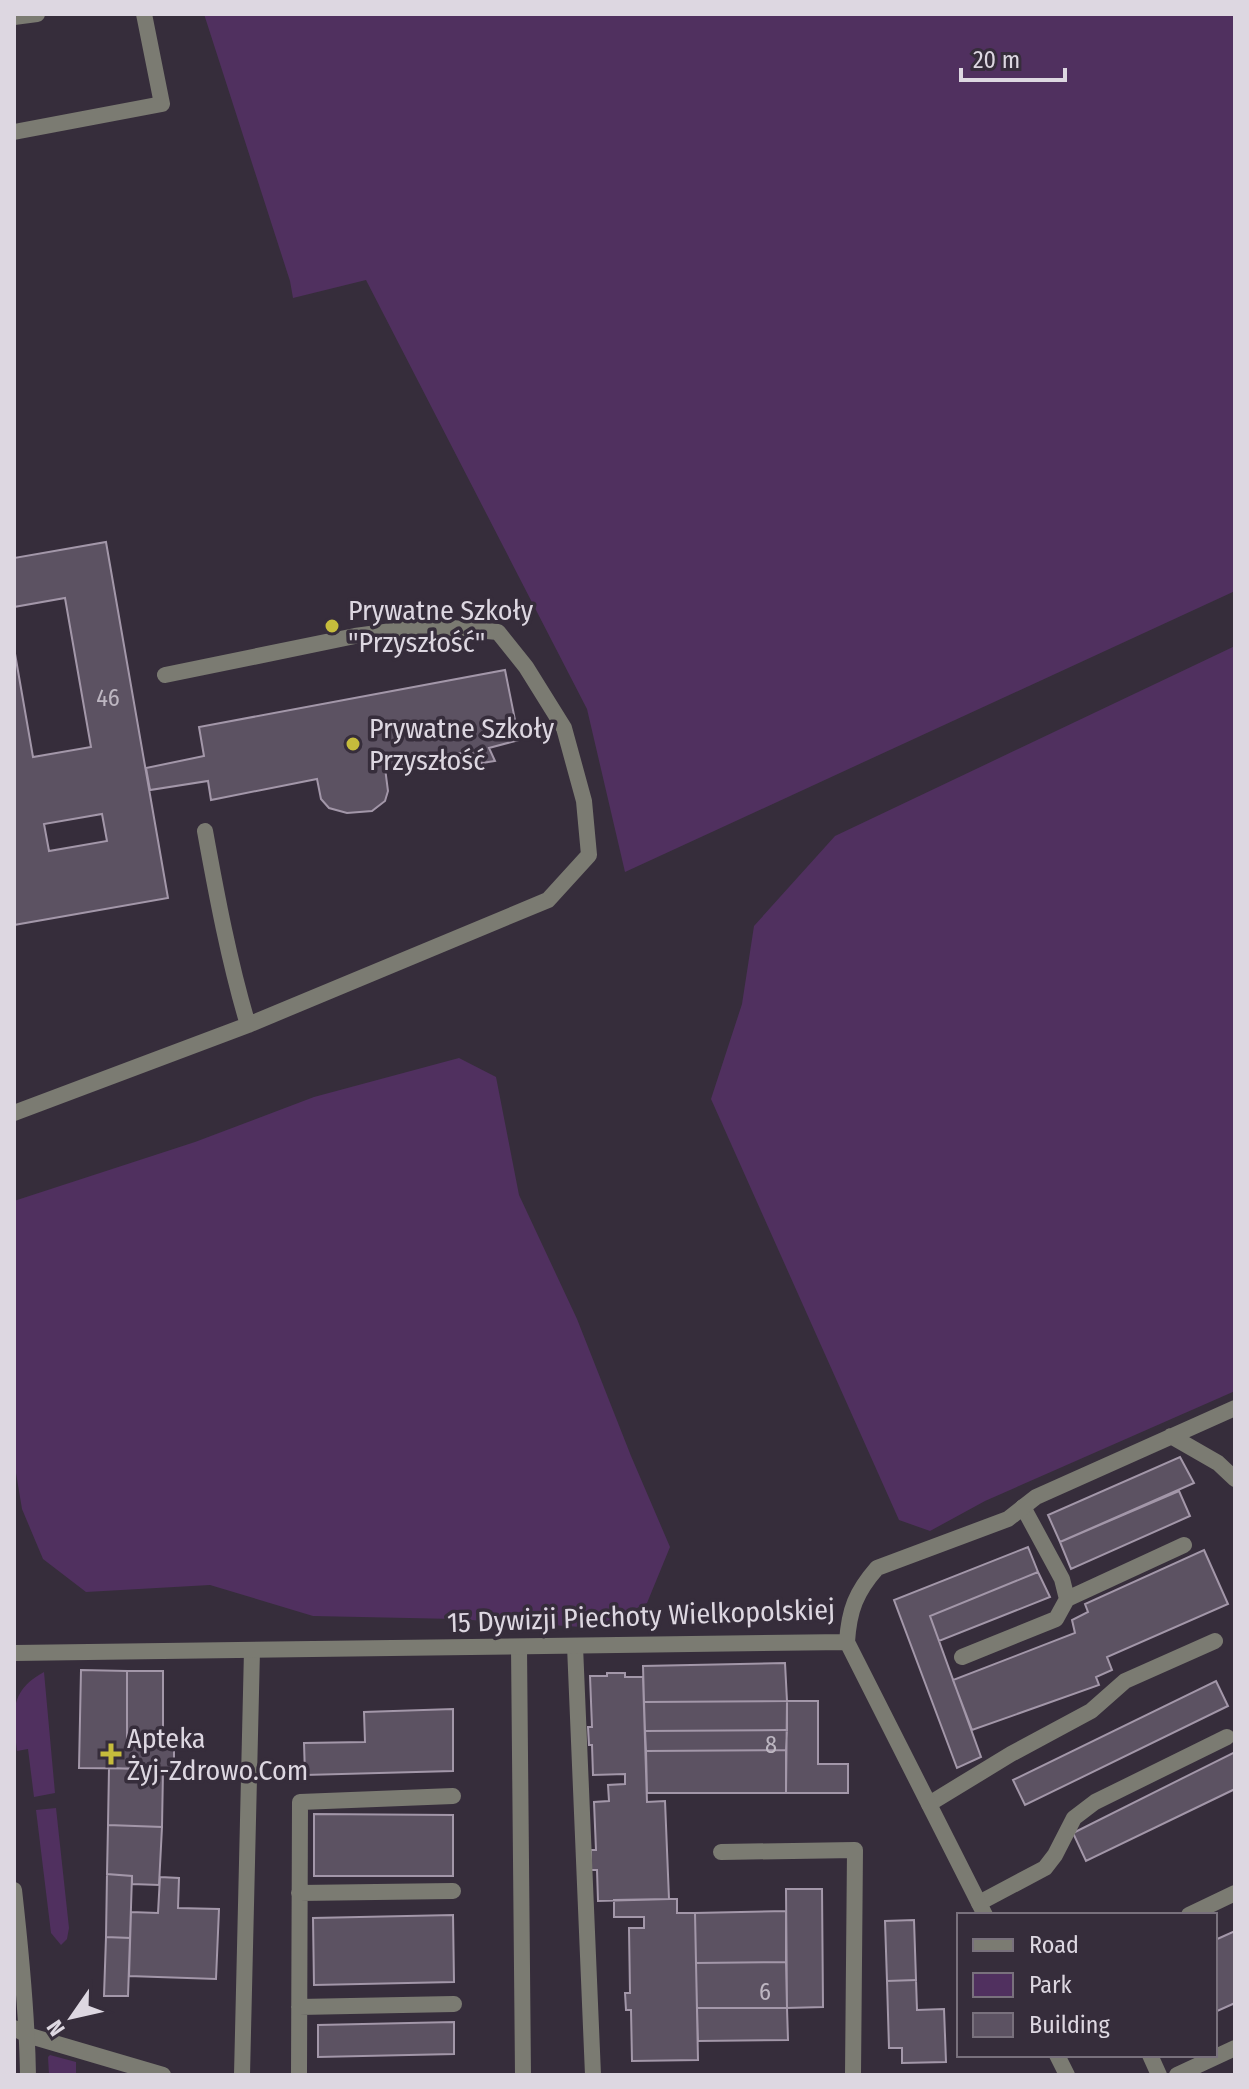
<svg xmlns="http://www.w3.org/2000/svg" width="1249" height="2089" viewBox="0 0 1249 2089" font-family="'Fira Sans Condensed',sans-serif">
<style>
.green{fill:#50305f}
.building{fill:#5c5262;stroke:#a397a9;stroke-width:2;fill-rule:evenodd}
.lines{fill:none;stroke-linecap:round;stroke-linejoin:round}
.service{stroke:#7b7b72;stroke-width:16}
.minor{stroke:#7b7b72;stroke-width:16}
.tertiary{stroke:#7b7b72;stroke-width:16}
.poi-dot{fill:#c6bc3c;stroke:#362d3b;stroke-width:3}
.labels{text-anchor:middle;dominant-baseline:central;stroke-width:7;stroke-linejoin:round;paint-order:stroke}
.number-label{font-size:24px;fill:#bdb6c1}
.poi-label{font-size:28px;fill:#ddd7e1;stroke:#362d3b;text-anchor:start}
.street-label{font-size:28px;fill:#ddd7e1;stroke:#362d3b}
</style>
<rect width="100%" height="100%" fill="#362d3b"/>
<path class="green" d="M204 14H1235V591L625 872 587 709 366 280 293 298 290 281Z
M1235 646V1391L985 1501 930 1531 899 1520 711 1099 742 1004 754 926 835 836Z
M459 1058 496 1077 519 1195 577 1319 631 1456 670 1547 647 1603 597 1628 456 1619 313 1616 210 1585 86 1592 43 1559 22 1509 14 1461V1201L195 1142 314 1097Z
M44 1672 55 1793 34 1797 28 1749 17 1751C13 1716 8 1691 44 1672Z
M56 1808 69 1928 67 1939 61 1945 51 1933 36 1810Z
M50 2055 76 2062V2075H49L48 2057Z"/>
<path class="building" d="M106 542 168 898 14 925V648L33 757 91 747 65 598 14 607V558ZM102 814 107 841 49 851 44 824Z
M505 670 519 740 489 748 495 761 475 764 472 751 385 768 388 791 385 801 372 811 347 813 329 808 321 799 317 779 211 800 208 781 150 790 146 768 204 756 199 727Z
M1180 1457 1194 1483 1060 1542 1048 1515Z
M1179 1491 1190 1516 1071 1569 1060 1542Z
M1028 1547 1038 1572 930 1616 981 1757 957 1768 894 1600Z
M1204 1550 1228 1604 1107 1657 1112 1670 1096 1677 1099 1685 972 1730 953 1680 1075 1633 1072 1620 1088 1612 1085 1604Z
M1038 1572 1050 1597 939 1641 930 1616Z
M785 1663 787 1701 644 1702 643 1666Z
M81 1670 127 1671V1738L174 1739V1769L79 1768Z
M127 1671H163V1739L127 1738Z
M607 1673H625V1677H643L647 1802 665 1801 669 1899 598 1901 597 1870H591V1850H596L594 1802 609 1801 608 1785 625 1784V1774L593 1775 592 1745H589L588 1727H592L590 1676H607Z
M1216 1681 1228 1706 1025 1805 1013 1780Z
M787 1701V1730L645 1731 644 1702Z
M787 1701H818V1764H848V1793H786Z
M453 1709V1771L305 1775 304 1743 365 1742 364 1712Z
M787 1730 786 1750 646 1751 645 1731Z
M786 1750V1793H647L646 1751Z
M1235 1752V1789L1086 1861 1073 1833Z
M109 1768 163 1770 162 1827 108 1825Z
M314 1814 453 1815V1876H314Z
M108 1825 162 1827 159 1885 132 1884V1876L107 1874Z
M107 1874 132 1876 130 1938 106 1937Z
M160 1877 179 1878 178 1908 219 1909 216 1979 129 1976 131 1912 158 1913Z
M786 1889H822L823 2007 787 2008Z
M669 1899H677V1913H695L698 2060 632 2061 631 2010H626L625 1993H630L629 1928H644V1917H614V1900Z
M786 1911V1962L696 1963 695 1913Z
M453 1915 454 1982 314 1985 313 1918Z
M914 1920 916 1980 887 1981 885 1921Z
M1235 1931V2003L1215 2012V1940Z
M106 1937 130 1938 128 1996H104Z
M786 1962 787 2008H697L696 1963Z
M916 1980 917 2010 944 2009 946 2062 902 2063V2048H889L887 1981Z
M697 2008H787L788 2040 698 2041Z
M454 2022V2054L318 2057V2025Z"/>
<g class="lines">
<path class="service" d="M14 17 37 14
M14 132 162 104 144 14
M205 831C217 897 229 961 248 1025
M14 1113 248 1025 548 900 589 855 584 801 564 728 526 667 498 632 429 626 355 636 165 675
M1067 1599 1184 1545
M575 1646 593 2075
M519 1647 523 2075
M962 1657 1056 1619 1067 1599 1062 1579 1023 1507
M929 1804 1011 1754 1091 1711 1125 1681 1215 1641
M721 1852 855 1850 853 2075
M299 1893 453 1891
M979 1903 1045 1868 1055 1855 1074 1818 1095 1802 1227 1737
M1189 1915 1235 1893
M299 2007 454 2004
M1150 2055 1159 2075
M242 2075 252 1650
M299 2075 300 1802 453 1796
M1177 2075 1235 2048"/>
<path class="minor" d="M1171 1436 1218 1463 1235 1479
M847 1642 985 1915
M14 1653 847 1642C849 1610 856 1592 877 1568L1008 1519 1036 1497 1235 1408
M14 2028 27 2035 163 2075
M1057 2055 1067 2075"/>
<path class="tertiary" d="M14 1890C21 1952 27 2013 28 2075"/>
</g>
<g class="poi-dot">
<circle cx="332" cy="626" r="8"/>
<circle cx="353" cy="744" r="8"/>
<path d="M107 1742h8v8h8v8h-8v8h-8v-8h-8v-8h8z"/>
</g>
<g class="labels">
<g class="number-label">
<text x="108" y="698">46</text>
<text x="771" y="1745">8</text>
<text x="765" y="1992">6</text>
</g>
<g class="poi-label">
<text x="348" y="610">Prywatne Szkoły<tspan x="348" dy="32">"Przyszłość"</tspan></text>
<text x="369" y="728">Prywatne Szkoły<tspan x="369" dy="32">Przyszłość</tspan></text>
<text x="127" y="1738">Apteka<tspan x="127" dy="32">Żyj-Zdrowo.Com</tspan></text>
</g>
<g class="street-label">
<text transform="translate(641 1616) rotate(-2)">15 Dywizji Piechoty Wielkopolskiej</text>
</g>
</g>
<rect width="1249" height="2089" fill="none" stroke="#ddd7e1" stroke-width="32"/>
<rect x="957" y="1913" width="260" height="144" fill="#362d3b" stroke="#79717d" stroke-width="2"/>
<rect x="973" y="1939" width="40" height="12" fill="#7b7b72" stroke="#79717d" stroke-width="2"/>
<text x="1029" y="1953" font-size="24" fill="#ddd7e1">Road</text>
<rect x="973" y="1973" width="40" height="24" fill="#50305f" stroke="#79717d" stroke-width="2"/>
<text x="1029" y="1993" font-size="24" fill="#ddd7e1">Park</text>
<rect x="973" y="2013" width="40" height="24" fill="#5c5262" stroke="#79717d" stroke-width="2"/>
<text x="1029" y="2033" font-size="24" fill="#ddd7e1">Building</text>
<g transform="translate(72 2017) rotate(236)" stroke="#362d3b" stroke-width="6" paint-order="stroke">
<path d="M0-6L14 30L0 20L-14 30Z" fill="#ddd7e1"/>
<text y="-12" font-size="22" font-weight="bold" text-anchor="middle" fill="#ddd7e1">N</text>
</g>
<path d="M961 68v12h104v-12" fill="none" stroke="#ddd7e1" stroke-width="4"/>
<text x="973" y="68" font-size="24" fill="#ddd7e1" stroke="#362d3b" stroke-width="6" paint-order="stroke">20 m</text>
</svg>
